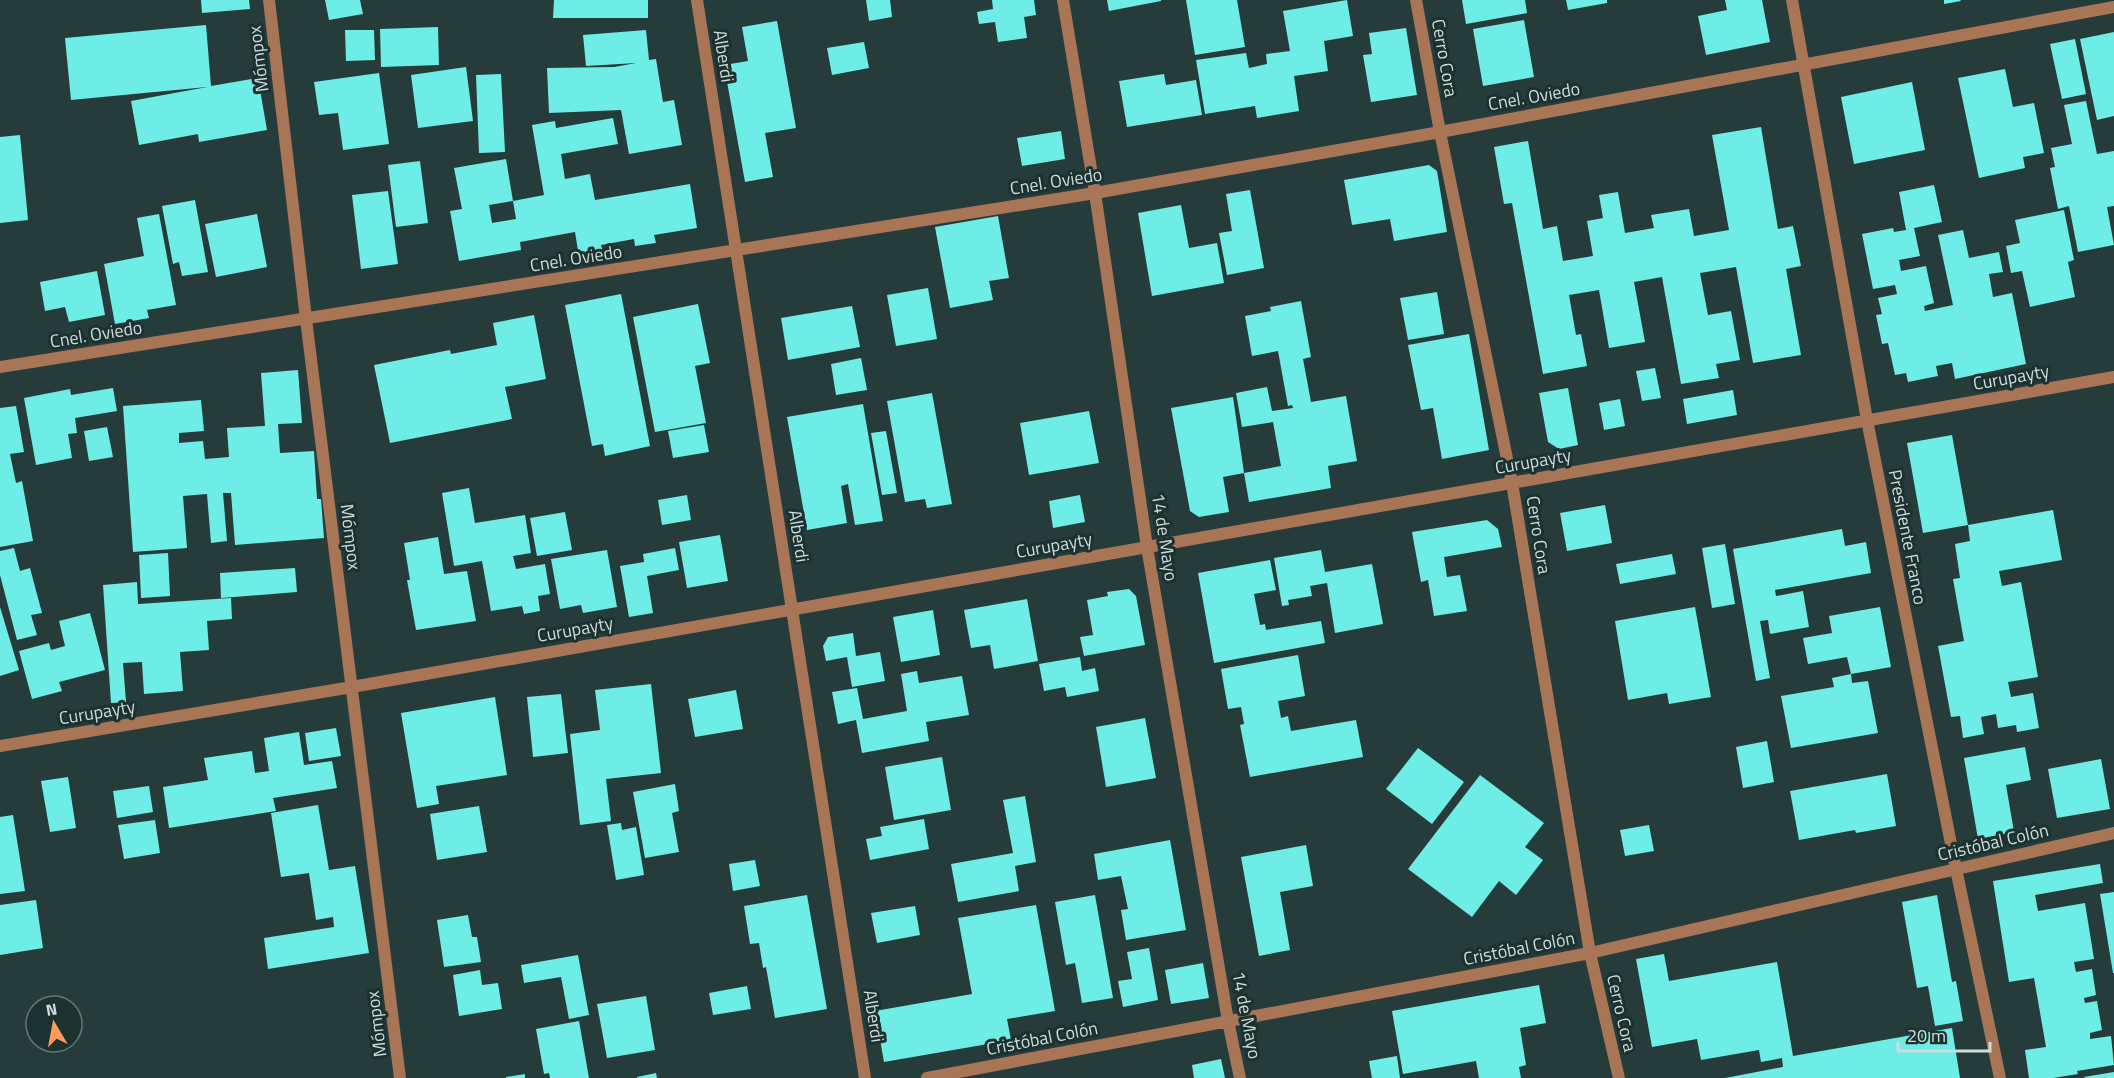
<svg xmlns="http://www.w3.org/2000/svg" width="2114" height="1078" viewBox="0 0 2114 1078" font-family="'Titillium Web',sans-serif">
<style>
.building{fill:#6eede6}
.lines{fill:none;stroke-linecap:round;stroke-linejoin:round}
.street{stroke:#a87557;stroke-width:12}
.labels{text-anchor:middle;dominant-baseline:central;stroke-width:6;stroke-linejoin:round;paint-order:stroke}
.street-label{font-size:18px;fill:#cfdcdb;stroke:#1c3231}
</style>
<rect width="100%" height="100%" fill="#263c3b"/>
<path class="building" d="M201 0H249L250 9 202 13Z
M325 0H360L363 14 329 20Z
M554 0H648V18H553Z
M866 0H890L892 17 869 21Z
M992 0H1034L1036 15 1024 17 1027 38 998 42 995 22 979 24 977 12 993 9Z
M1107 0H1161V1L1109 11Z
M1186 0H1237L1245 47 1195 55Z
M1347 0 1353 36 1324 41 1328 71 1294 76 1299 111 1257 118 1255 106 1205 114 1196 60 1246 53 1249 68 1267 64 1266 54 1290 51 1283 11Z
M1462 0H1525L1527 13 1466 24Z
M1566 0H1607V3L1568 10Z
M1725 0H1762L1770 42 1706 55 1698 16 1727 10Z
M1944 0H1960L1961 1 1944 4Z
M1524 20 1534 77 1483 86 1473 29Z
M777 21 796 128 765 133 773 177 745 182 724 65 748 61 742 27Z
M206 25 211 86 258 78 267 130 199 142 198 134 139 145 131 101 207 87 71 100 65 38Z
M438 27 439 65 381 67 380 29Z
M1406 28 1417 95 1371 102 1363 55 1372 54 1369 33Z
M345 30H374L375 60 346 61Z
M646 30 649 60 656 59 663 102 674 100 682 145 629 154 621 110 549 113 547 68 614 67 636 63 586 66 583 35Z
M2114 32V116L2097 120 2080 39Z
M2075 39 2086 94 2062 99 2050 44Z
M864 42 869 68 832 75 827 48Z
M466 67 473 121 418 128 411 75Z
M2005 69 2013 107 2034 103 2044 153 2023 157 2025 168 1979 178 1958 78Z
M379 73 389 144 343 150 338 113 319 115 314 82Z
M501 74 505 152 479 153 476 75Z
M1164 74 1166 85 1196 80 1202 115 1127 127 1119 81Z
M1912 82 1925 150 1854 164 1841 97Z
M2086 101 2097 154 2114 151V206L2107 207 2114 245 2078 252 2069 206 2058 209 2050 168 2055 167 2051 148 2072 144 2064 105Z
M613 118 618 144 561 154 565 179 590 174 595 200 690 184 697 228 654 235 656 243 635 246 634 239 601 245 603 253 579 257 575 232 520 242 521 250 459 261 450 211 462 209 454 168 506 159 513 201 489 205 492 223 516 219 513 201 544 195 532 125 555 121 556 128Z
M1761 127 1778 229 1793 226 1801 266 1786 269 1801 355 1753 363 1736 267 1700 273 1708 315 1731 311 1740 360 1716 364 1719 378 1681 384 1662 277 1634 282 1645 342 1609 348 1599 290 1569 295 1576 335 1581 334 1587 366 1543 374 1512 203 1504 204 1494 147 1528 141 1543 229 1557 226 1563 261 1593 256 1587 221 1603 218 1599 195 1618 192 1625 233 1654 228 1651 215 1689 209 1694 236 1729 230 1712 135Z
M1061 131 1065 159 1022 166 1017 138Z
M20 135 28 220 0 223V137Z
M420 161 428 223 396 227 388 165Z
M1429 165 1437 171 1447 232 1394 241 1390 219 1352 225 1344 180Z
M1934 185 1942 222 1914 228 1920 256 1899 260 1901 271 1926 266 1934 303 1924 306 1925 311 1953 305 1938 235 1963 230 1969 258 1999 252 2003 272 1989 274 1993 297 2012 293 2026 364 1955 379 1952 363 1936 366 1938 376 1908 382 1906 373 1895 375 1888 343 1882 344 1876 315 1882 314 1878 298 1897 294 1895 285 1873 289 1862 234 1893 228 1894 232 1906 230 1899 192Z
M1250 190 1264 268 1227 275 1219 233 1232 231 1226 194Z
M388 191 398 264 361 269 352 195Z
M195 200 208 272 182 276 179 262 173 264 162 206Z
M1181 205 1189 248 1217 243 1224 283 1152 296 1138 213Z
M2064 210 2074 260 2068 262 2075 297 2030 307 2022 271 2011 273 2006 246 2020 243 2015 220Z
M159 214 176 305 147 310 149 318 115 324 104 264 144 256 137 218Z
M257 214 267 267 216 277 205 224Z
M998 216 1009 278 989 281 993 300 950 308 935 227Z
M97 271 105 315 69 322 65 307 45 311 40 282Z
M928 288 937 339 896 346 887 295Z
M1437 292 1444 334 1408 340 1400 298Z
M621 294 650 446 605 456 603 444 592 446 565 305Z
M1301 301 1311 357 1303 359 1311 402 1346 396 1357 461 1328 466 1331 488 1249 502 1244 473 1223 477 1229 512 1199 517 1190 511 1171 408 1233 397 1244 473 1281 466 1273 422 1242 427 1236 393 1267 387 1272 411 1293 408 1292 405 1288 406 1278 351 1252 356 1245 316 1271 311 1270 307Z
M698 304 710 363 695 366 706 423 655 432 633 317Z
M852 306 860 347 788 360 781 318Z
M534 315 546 379 505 387 512 419 390 443 374 365 450 350 451 354 497 345 493 323Z
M1469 334 1489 450 1442 459 1433 408 1421 410 1408 345Z
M861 358 867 390 836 395 831 364Z
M1655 368 1661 398 1642 401 1636 371Z
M298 370 302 423 278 424 280 453 314 451 317 499H321L324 538 235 545 231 493H223L227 541 211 543 207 494 183 496 187 548 133 552 123 406 201 400 204 431 179 433V443L203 441 205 459 229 457 227 428 265 426 261 373Z
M113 388 117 411 75 418 77 433 68 434 72 458 36 465 24 398 70 389 71 395Z
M1568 388 1578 445 1559 449 1548 442 1539 393Z
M1733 390 1737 415 1687 424 1683 399Z
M932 393 952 504 927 508 925 499 905 502 887 401Z
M1620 399 1625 426 1604 430 1599 403Z
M863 404 883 521 855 525 848 484 841 486 847 523 807 530 787 417Z
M16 406 24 452 10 454 16 483 22 481 33 541 0 547V408Z
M1089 411 1099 463 1029 475 1020 423Z
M704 425 709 452 673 458 668 431Z
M107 427 113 457 89 461 84 431Z
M886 431 897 493 882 495 871 433Z
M1952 435 1968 525 1923 533 1907 443Z
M469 488 475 523 525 515 531 553 513 556 516 569 545 564 550 594 538 596 540 611 524 614 522 606 491 611 482 561 454 566 442 493Z
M687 495 691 520 662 525 658 500Z
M1080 495 1085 522 1053 528 1049 501Z
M1605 505 1612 543 1567 551 1560 513Z
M2053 510 2062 560 1999 571 2002 586 2021 582 2038 677 2008 682 2011 697 2033 693 2039 728 2017 732 2016 725 1998 728 1996 714 1981 717 1984 734 1963 738 1960 716 1951 717 1938 646 1964 641 1953 579 1960 578 1955 544 1970 541 1968 525Z
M565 512 572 550 537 556 530 518Z
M1487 520 1498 529 1502 547 1444 557 1447 577 1460 575 1467 611 1434 616 1428 580 1421 582 1412 532Z
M1842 529 1845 546 1866 542 1871 573 1775 590 1776 596 1803 591 1809 627 1770 634 1768 620 1760 621 1770 678 1756 681 1733 549Z
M720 535 728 581 687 588 679 542Z
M438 537 444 574 467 571 476 621 416 630 407 580H410L404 543Z
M1725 544 1735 604 1712 608 1702 548Z
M14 548 20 571 30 568 42 613 31 615 37 635 17 640 0 575V551Z
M675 548 679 570 647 576 653 613 629 617 620 566 644 562 643 554Z
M607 550 617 607 583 613 581 605 560 609 551 559Z
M1321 550 1325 572 1372 564 1383 624 1335 633 1327 583 1310 586 1312 596 1288 600 1289 605 1282 606 1274 558Z
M168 553 170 596 141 598 139 555Z
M1672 554 1676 574 1620 584 1616 564Z
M1270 560 1276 590 1254 594 1260 625 1265 624 1266 630 1321 621 1325 643 1214 663 1198 573Z
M295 568 297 592 221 598 220 573Z
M137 582 138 604 231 598 232 619 207 621 209 650 180 652 183 691 144 694 142 662 123 663 126 702 111 703 103 585Z
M1129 589 1136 596 1145 645 1084 656 1080 637 1093 635 1087 600 1108 596 1107 592Z
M1027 599 1038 661 994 669 990 645 971 648 964 610Z
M0 607 19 670 0 676Z
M1695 607 1711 697 1669 704 1667 693 1628 700 1615 621Z
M1880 607 1891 667 1851 674 1847 657 1808 664 1803 638 1832 633 1829 616Z
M933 610 940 655 901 662 893 617Z
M90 613 105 670 59 682 62 691 32 699 19 651 49 643 51 650 65 646 59 621Z
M853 633 856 656 880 652 885 681 852 687 847 657 826 661 823 646 828 637Z
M1298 655 1305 696 1278 701 1281 718 1288 716 1291 731 1356 720 1363 757 1250 777 1240 725 1244 724 1241 707 1228 709 1221 669Z
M1080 657 1082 671 1095 668 1099 691 1067 697 1065 687 1044 691 1039 664Z
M917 671 919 683 962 676 969 715 926 722 929 741 862 753 856 720 838 724 832 692 857 688 863 719 907 711 901 674Z
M1851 674 1852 683 1868 681 1878 733 1791 748 1781 696 1834 687 1832 678Z
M651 684 661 773 606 779 611 821 580 825 570 734 600 730 595 690Z
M736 690 743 729 695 737 688 699Z
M561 694 568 753 533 757 527 697Z
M495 697 507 775 436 786 439 804 417 808 401 713Z
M1145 718 1156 778 1106 787 1096 727Z
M336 728 341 756 309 761 305 733Z
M299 732 304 765 332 761 337 788 273 798 276 811 169 828 163 787 208 780 204 758 252 751 255 773 269 771 264 738Z
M1767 741 1774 782 1743 788 1736 747Z
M2025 747 2031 780 2006 785 2014 832 1978 839 1964 758Z
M1418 748 1464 782 1432 824 1386 789Z
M942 757 951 810 894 820 885 767Z
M2101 759 2110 809 2057 818 2048 769Z
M1887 774 1896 826 1856 833 1855 830 1799 840 1790 791Z
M1480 775 1544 823 1525 847 1543 860 1516 895 1499 881 1472 917 1408 869Z
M68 777 76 828 50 832 41 781Z
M675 784 679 811 672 813 679 852 645 858 633 792Z
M149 786 153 812 117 818 113 791Z
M1025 796 1036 862 1015 866 1019 891 958 902 951 864 1013 853 1003 800Z
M318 805 329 870 355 866 369 953 268 969 264 938 334 927 333 917 316 920 309 873 281 877 271 813Z
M479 806 487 852 437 860 430 814Z
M13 815 25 891 0 894V817Z
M924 819 929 849 870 860 866 839 882 836 880 827Z
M155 820 160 853 124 859 118 825Z
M621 823 622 830 636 827 644 875 616 880 607 825Z
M1649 825 1654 851 1625 856 1620 830Z
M1170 840 1186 930 1126 940 1121 910 1128 909 1121 876 1098 880 1094 854Z
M1306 845 1313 886 1280 892 1290 950 1259 956 1241 857Z
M755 860 760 886 733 891 729 864Z
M2100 864 2103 883 2035 895 2038 911 2085 903 2094 959 2074 962 2076 972 2092 969 2096 995 2084 998 2085 1003 2097 1001 2102 1030 2090 1033V1039L2111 1036 2114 1065 2077 1071 2078 1074 2053 1078H2029L2025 1050 2046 1047 2034 978 2009 982 1993 881Z
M2114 892V973H2113L2100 894Z
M807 895 827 1009 775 1018 766 967 763 968 759 943 750 944 744 906Z
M1095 895 1113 998 1082 1003 1075 963 1066 965 1055 902Z
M1937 895 1952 982 1956 981 1963 1021 1935 1026 1928 986 1917 988 1902 902Z
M36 900 43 948 0 955V905Z
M1036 905 1055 1011 1007 1019 1011 1040 884 1062 875 1011 972 994 958 918Z
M915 906 920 935 877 943 871 913Z
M468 915 472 937H477L481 962 444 967 437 920Z
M1149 948 1158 1000 1123 1007 1118 981 1132 979 1127 952Z
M1664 954 1669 981 1777 962 1793 1056 1952 1028 1960 1078H1725L1783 1067 1782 1058 1761 1062 1759 1050 1701 1060 1697 1039 1652 1047 1636 959Z
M578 955 589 1015 569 1019 561 977 524 983 521 965Z
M1203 963 1209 998 1171 1004 1165 970Z
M480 970 482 985 498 983 502 1009 459 1016 453 975Z
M1539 985 1546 1023 1520 1028 1526 1065 1519 1067 1521 1078H1479L1476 1061 1403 1074 1392 1011Z
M747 986 751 1009 713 1015 709 993Z
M646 996 655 1050 607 1058 597 1004Z
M579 1021 589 1078H550L549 1073 544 1074 536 1029Z
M1397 1056 1400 1078H1372L1369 1061Z
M1221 1059 1225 1078H1194L1192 1065Z
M2114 1072V1078H2085L2084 1077Z
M656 1073 657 1078H637V1077Z
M525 1074V1078H506V1077Z"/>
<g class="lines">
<path class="street" d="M269 0 306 319 400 1078
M697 0 865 1078
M1063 0 1095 193 1147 547 1228 1021 1240 1078
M1416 0 1440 132 1512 483 1590 953 1619 1078
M1792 0 1867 420 1956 869 2000 1078
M0 367 1095 193 1440 132 2114 7
M0 746 352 687 2114 377
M927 1078 1590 953 2114 833"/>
</g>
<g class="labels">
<g class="street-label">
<text transform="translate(724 56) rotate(81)">Alberdi</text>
<text transform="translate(1445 58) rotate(80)">Cerro Cora</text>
<text transform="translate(258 59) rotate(-97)">Mómpox</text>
<text transform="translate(1534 96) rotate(-10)">Cnel. Oviedo</text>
<text transform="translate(1056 181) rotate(-9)">Cnel. Oviedo</text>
<text transform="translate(576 258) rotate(-9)">Cnel. Oviedo</text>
<text transform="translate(96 334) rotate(-9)">Cnel. Oviedo</text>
<text transform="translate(2011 377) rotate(-10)">Curupayty</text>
<text transform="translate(1533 461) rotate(-10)">Curupayty</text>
<text transform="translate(1539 535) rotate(81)">Cerro Cora</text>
<text transform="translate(799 536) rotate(81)">Alberdi</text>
<text transform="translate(351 537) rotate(83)">Mómpox</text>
<text transform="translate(1165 537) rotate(81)">14 de Mayo</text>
<text transform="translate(1908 537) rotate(79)">Presidente Franco</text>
<text transform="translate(1054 545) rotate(-10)">Curupayty</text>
<text transform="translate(575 629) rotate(-10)">Curupayty</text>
<text transform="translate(97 712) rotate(-9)">Curupayty</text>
<text transform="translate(1993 842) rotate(-13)">Cristóbal Colón</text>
<text transform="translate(1519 948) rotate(-11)">Cristóbal Colón</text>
<text transform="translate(1622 1013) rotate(77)">Cerro Cora</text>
<text transform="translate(1247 1015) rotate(79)">14 de Mayo</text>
<text transform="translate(874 1016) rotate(81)">Alberdi</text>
<text transform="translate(376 1024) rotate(-97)">Mómpox</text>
<text transform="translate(1042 1038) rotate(-11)">Cristóbal Colón</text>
</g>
</g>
<g transform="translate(54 1024) rotate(350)"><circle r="28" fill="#1c3231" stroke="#647675" stroke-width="1.5"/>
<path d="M0-4.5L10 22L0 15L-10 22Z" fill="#ff9b5a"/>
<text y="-9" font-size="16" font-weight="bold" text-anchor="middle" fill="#cfdcdb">N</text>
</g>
<path d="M1898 1042v9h92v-9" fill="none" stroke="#cfdcdb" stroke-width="3"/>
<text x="1907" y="1042" font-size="18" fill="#cfdcdb" stroke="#1c3231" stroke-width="4.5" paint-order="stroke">20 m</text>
</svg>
